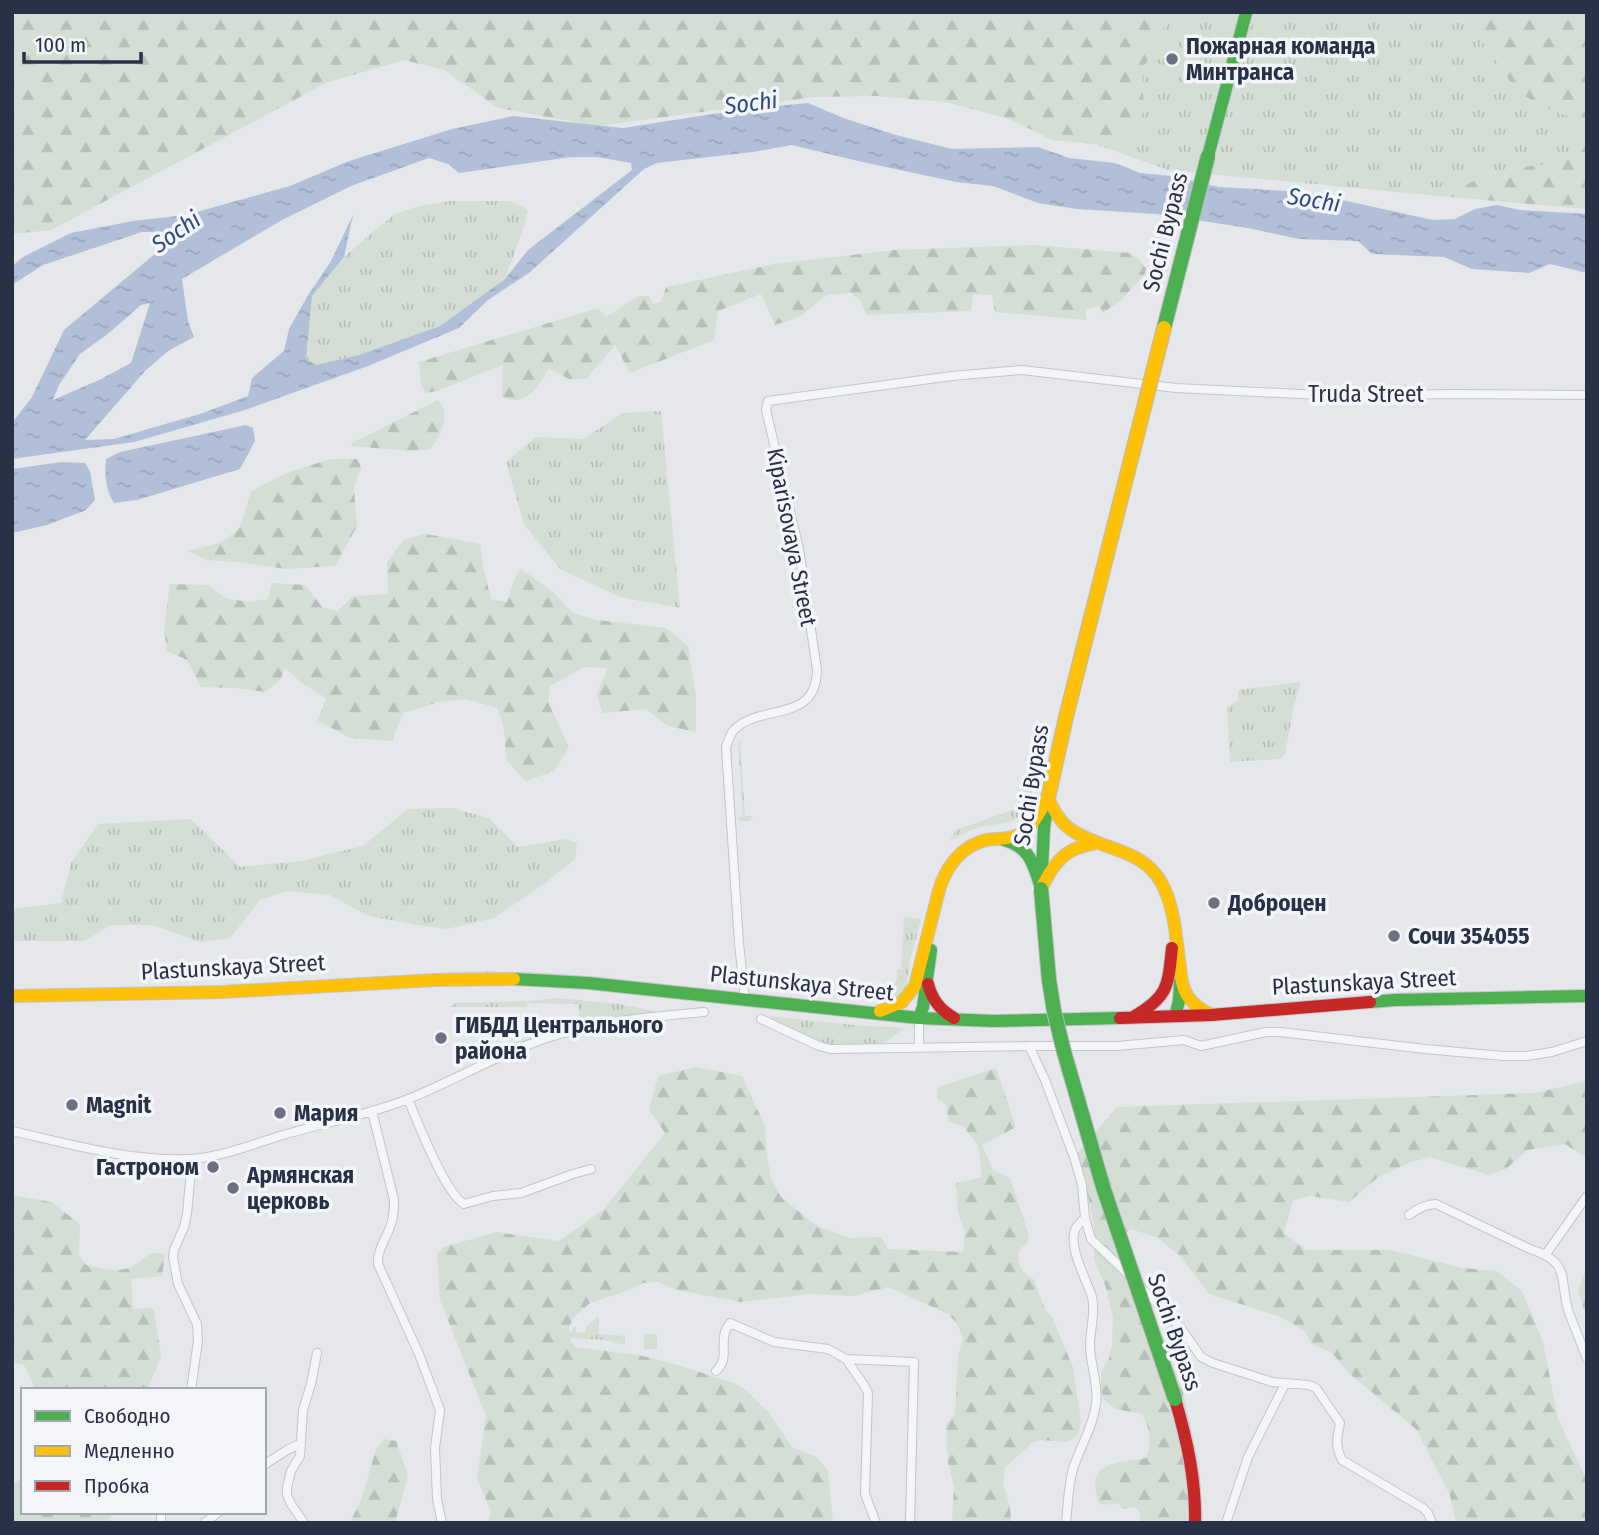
<svg xmlns="http://www.w3.org/2000/svg" width="1599" height="1535" viewBox="0 0 1599 1535" font-family="'Fira Sans Condensed',sans-serif">
<style>
.grass{fill:url(#grass-tufts)}
.forest{fill:url(#forest-firs)}
.green{fill:#d4ded5}
.water{fill:url(#water-ripples);fill-rule:evenodd}
.lines{fill:none;stroke-linecap:round;stroke-linejoin:round}
.street-casing{stroke:#c3c5c8;stroke-width:10}
.fast-casing{stroke:#c3c5c8;stroke-width:14}
.slow-casing{stroke:#c3c5c8;stroke-width:14}
.jam-casing{stroke:#c3c5c8;stroke-width:14}
.street{stroke:#f4f5f7;stroke-width:8}
.fast{stroke:#4caf50;stroke-width:12}
.slow{stroke:#ffc107;stroke-width:12}
.jam{stroke:#c62828;stroke-width:12}
.fast-bridge-casing{stroke:#b7babf;stroke-width:16;stroke-linecap:butt}
.slow-bridge-casing{stroke:#b7babf;stroke-width:16;stroke-linecap:butt}
.fast-bridge{stroke:#4caf50;stroke-width:14}
.slow-bridge{stroke:#ffc107;stroke-width:14}
.poi-dot{fill:#6b7180;stroke:#f3f5f9;stroke-width:2.5}
.labels{text-anchor:middle;dominant-baseline:central;stroke-width:7;stroke-linejoin:round;paint-order:stroke}
.poi-label{font-size:23px;font-weight:bold;fill:#293147;stroke:#f3f5f9;text-anchor:start}
.street-label{font-size:23px;fill:#293147;stroke:#f3f5f9}
.water-label{font-size:24px;font-style:italic;fill:#2e4c80;stroke:#f3f5f9}
</style>
<defs>
<pattern id="grass-tufts" width="24" height="20" patternUnits="userSpaceOnUse" patternTransform="scale(1.75)"><rect width="24" height="20" fill="#d4ded5"/><path d="M3 7l-1-3M5 7V3M7 7l1-3M15 17l-1-3M17 17v-4M19 17l1-3" fill="none" stroke="#b6bfb8"/></pattern>
<pattern id="forest-firs" width="22" height="20" patternUnits="userSpaceOnUse" patternTransform="scale(1.75)"><rect width="22" height="20" fill="#d4ded5"/><path d="M5 1l3.5 6h-7zM16 11l3.5 6h-7z" fill="#b6bfb8"/></pattern>
<pattern id="water-ripples" width="26" height="14" patternUnits="userSpaceOnUse" patternTransform="scale(1.75)"><rect width="26" height="14" fill="#b1c0d8"/><path d="M2 4q2-2 4 0t4 0M15 11q2-2 4 0t4 0" fill="none" stroke="#98a5bb"/></pattern>
</defs>
<rect width="100%" height="100%" fill="#e5e7ea"/>
<path class="grass" d="M1179 12H1440L1463 23 1479 37 1516 90 1542 107 1569 116 1582 144 1562 164 1530 166 1493 173 1439 196 1168 170 1095 144 1127 140 1144 111 1142 71 1162 30Z
M449 201H510L528 210 524 226 505 279 440 326 359 355 316 365 306 360 312 296 344 257 393 215 419 206Z
M661 411 680 608 620 597 560 569 524 524 506 462 536 437 583 439 623 413Z
M1301 682 1293 709 1285 754 1280 759 1230 762 1227 708 1238 700V690Z
M1032 736 1043 737 1029 805C1015 828 1002 822 980 827 969 830 959 836 949 842L956 830 1023 806Z
M740 741 745 816H753L750 821H741L737 817 743 816 738 743Z
M452 808 489 818 518 847 566 839 577 843 575 859 544 884 494 918 447 929 418 925 369 916 330 895 287 891 260 900 230 938 200 942 153 925H111L84 941H12V909L61 903 71 863 98 824 191 819 240 867 301 861 363 846 408 809Z
M904 917 921 919 909 964 907 988 896 998 883 1002 768 988 763 974 773 984 781 987 885 992C894 985 899 981 897 969H901Z
M475 971 550 973 592 977 613 975 591 978 550 974 475 973 420 974 247 986 220 983 247 984Z
M556 998 619 1004 658 1012 601 1022 493 1057 492 1053 519 1041 580 1022 578 1004 527 1003V1007H450L454 1003 528 1001Z
M769 1016 854 1025 905 1028 879 1046 829 1047 816 1043Z
M599 1316V1334L625 1336V1345L605 1340 568 1338 565 1334 572 1332 573 1328 576 1326V1332L585 1333 586 1327Z"/>
<path class="forest" d="M12 12H1179L1162 30 1142 71 1144 111 1127 140 1095 144 1052 140 1010 119 946 102 876 96 814 97 597 126 498 108 444 70 404 60 326 83 51 230 12 234Z
M1440 12H1587V209L1439 196 1493 173 1530 166 1562 164 1582 144 1569 116 1542 107 1516 90 1479 37 1463 23Z
M1035 245 1130 253 1140 260 1146 269 1145 274 1120 301 1103 313 1099 306 1086 309V320L995 312 992 295 973 294 971 311 866 315 861 301 851 293 827 295 799 317 775 325 761 294 718 311 714 340 630 373 615 345 586 379H569L549 369C541 381 532 400 514 400 510 400 506 398 502 397L503 365 437 391 425 393 421 384 419 362 598 308 606 317 638 296H649L653 304 661 302 666 287 774 264 895 250Z
M438 400C439 401 444 409 444 410 447 424 438 440 430 449L412 451 351 446 352 443Z
M330 459H357L361 467 354 488 357 526 335 566 286 569 239 562 206 560 188 551 220 543 239 529 251 492 261 486 284 474Z
M426 534 480 544 483 566 491 599 507 602 516 576 521 569 553 592 573 613 597 620 666 628 688 646 696 696V732L668 726 646 709 602 713 597 693 608 668 584 667 550 686 548 702 569 747 554 771 526 781 507 761 503 724 497 708 466 699 439 702 403 713 392 741 350 738 318 721 326 698 303 684 285 668 280 680 265 692 235 688 201 687 187 660 167 651 164 630 170 584 208 585 225 598 248 602 268 599 272 583 305 585 323 608 338 611 353 596 388 594 387 563 403 540Z
M696 1067 742 1076 765 1126 767 1156 771 1178 781 1197 817 1226 850 1238 881 1237 888 1249 963 1252 965 1233 958 1212 956 1183 982 1177 978 1146 964 1127 948 1121 947 1105 938 1099 937 1090 941 1086 996 1068 1016 1127 982 1145 993 1170 1010 1178 1029 1235 1027 1244C1024 1246 1020 1247 1019 1252 1017 1258 1020 1270 1025 1273 1028 1276 1032 1277 1034 1280L1046 1312 1052 1317 1073 1367 1081 1422 1077 1436 1067 1442 1040 1440 1032 1443 1005 1468 1003 1483 1010 1508 1011 1523H952L954 1487 948 1462 946 1425 955 1414 958 1355 963 1339 957 1323 948 1314 888 1287 853 1296 810 1294 741 1302 677 1290 658 1282 643 1283 626 1291 590 1303 574 1317 569 1327 570 1339 575 1347 639 1355 674 1364 734 1383 745 1389 769 1413 792 1447 816 1457 828 1470 833 1523H488L491 1511 477 1479 486 1416 440 1300 437 1254 444 1247 496 1232 559 1241 604 1209 665 1133 649 1110 658 1076Z
M1587 1081V1158L1565 1144 1527 1150 1506 1169 1489 1175 1430 1157 1408 1163 1377 1178 1349 1202 1311 1196 1293 1200 1284 1233 1306 1250H1390L1463 1268 1497 1271 1522 1291 1543 1342 1558 1419 1587 1480V1523H1456L1450 1495 1417 1430 1351 1375 1332 1353 1311 1343 1306 1333 1295 1325 1278 1316 1209 1294 1181 1257 1158 1238 1131 1229 1124 1234 1184 1395 1199 1464 1203 1523H1141L1139 1511 1135 1507 1122 1509 1118 1503 1103 1505 1098 1502C1086 1460 1116 1464 1146 1458 1152 1444 1150 1427 1142 1414L1116 1409 1104 1400 1101 1389V1373L1109 1358 1112 1345 1113 1317 1105 1285 1094 1260V1226L1086 1186 1074 1157 1117 1107 1535 1093Z
M12 1195 51 1202 80 1224 79 1255 86 1265C99 1268 112 1272 125 1269 140 1266 150 1246 165 1255L162 1276 131 1279 133 1309 151 1308 154 1311 161 1357 147 1390H36L24 1365 12 1363Z
M1587 1268V1322L1578 1290Z
M384 1439 396 1441 408 1475 395 1523H349L360 1503 376 1450Z
M23 1478V1512H113L110 1523H12V1484Z"/>
<path class="green" d="M644 1334H657V1349H644Z"/>
<path class="water" d="M808 103 846 119 896 135 952 149 1038 147 1069 158 1115 163 1140 173 1171 176 1219 187 1306 192 1433 220 1455 219 1475 209 1497 205 1520 210 1587 214V273L1550 264 1529 273 1472 269 1444 257 1372 254 1358 241 1299 239 1248 228 1156 214 1077 209 1038 203 993 186 956 182 858 161 792 145 753 152 657 163 644 169 529 273 488 300 459 328 368 366 245 410 134 442 12 459V423L32 397 64 330 181 232H142L43 265 12 285V266L23 257 71 233 133 221 186 215 290 186 349 161 452 129 513 116 623 128 738 110ZM571 157H597L631 163 632 170 528 250 505 279 440 326 359 355 316 365 306 359 312 296 344 257 353 215 331 261 307 297 289 329 284 351 252 378 248 396 203 413 114 439 85 440 145 371 168 351 194 337 188 321 182 279 282 220 351 186 429 158 448 164 459 173ZM150 303 131 363 99 380 53 400 59 385 80 354 109 333 141 305Z
M246 425 253 428 255 441 240 469 137 500 114 503C106 490 104 475 106 459L120 452Z
M61 462 85 463 90 471 95 500 86 510 47 525 12 533V469Z"/>
<g class="lines">
<g class="street-casing">
<path id="street" d="M745 1000 739 943 726 747C728 741 730 735 733 731 759 702 816 725 817 670L799 549 766 410 768 401 952 376 1022 370 1176 388 1341 396 1451 394 1587 395
M919 1018V1047
M761 1019 819 1046 830 1049 1029 1046H1117L1184 1040 1201 1046 1266 1032H1280L1425 1049 1503 1056H1526L1552 1052 1587 1041
M1029 1046 1045 1080 1074 1157 1082 1185 1085 1218C1081 1222 1076 1226 1075 1230 1068 1248 1087 1280 1092 1297 1096 1312 1090 1330 1090 1345 1090 1365 1099 1384 1096 1404 1093 1427 1080 1447 1073 1469 1068 1486 1068 1505 1066 1523
M408 1099C417 1121 445 1193 464 1204L493 1196 521 1193 573 1174 591 1169
M372 1111 394 1200C394 1209 394 1216 391 1224 387 1238 377 1249 378 1264L419 1354 440 1410 435 1448 437 1499 442 1523
M12 1131C69 1144 132 1162 191 1159 222 1157 253 1144 283 1135 324 1123 366 1115 406 1100 454 1081 498 1054 547 1038 597 1021 652 1017 704 1012
M1409 1215C1417 1209 1426 1204 1436 1204L1530 1249C1573 1263 1558 1279 1569 1313 1575 1328 1581 1343 1587 1359
M1085 1218 1091 1239 1129 1275
M1546 1254 1587 1196
M1138 1284 1181 1328 1201 1357 1213 1363 1272 1382 1309 1385 1316 1388 1340 1423C1337 1438 1335 1446 1342 1460L1423 1508 1428 1513 1432 1523
M846 1359 914 1362 910 1523
M716 1371C732 1357 716 1340 730 1323L774 1342 828 1349 846 1359 864 1385 868 1393 865 1494 876 1523
M191 1390 198 1341 197 1324 178 1284 173 1257 174 1250 184 1227 187 1214 192 1159
M264 1465 287 1450 300 1444
M161 1512V1523
M204 1523 219 1512
M304 1523 291 1504 287 1495V1488L291 1471 300 1456 303 1410 311 1384 317 1353
M1226 1523 1248 1457 1285 1384"/>
</g>
<g class="fast-casing">
<path id="fast" d="M1208 156 1246 13
M1004 840C1029 847 1033 862 1040 885
M1041 889 1044 828 1048 798
M514 979 588 983 919 1018 993 1021 1120 1018
M1370 1002 1395 1000 1587 996
M1175 1016 1179 1001 1180 982
M919 1018 923 1007 931 950"/>
</g>
<g class="slow-casing">
<path id="slow" d="M1048 798C1054 810 1059 821 1070 829 1099 850 1141 847 1161 882 1175 907 1176 939 1180 967 1181 977 1182 989 1189 998 1194 1005 1202 1010 1210 1014
M1043 885C1056 859 1067 848 1096 843
M12 996 222 992 436 980 514 979
M880 1011 902 1002 915 986 939 890C946 867 961 846 986 840 997 838 1008 840 1018 835 1032 828 1039 814 1046 801"/>
</g>
<g class="jam-casing">
<path id="jam" d="M928 984C932 1000 940 1010 954 1018
M1135 1016C1169 996 1168 985 1172 948
M1120 1018 1211 1015 1370 1002
M1175 1399C1187 1440 1196 1480 1195 1523"/>
</g>
<use href="#street" class="street"/>
<use href="#fast" class="fast"/>
<use href="#slow" class="slow"/>
<use href="#jam" class="jam"/>
<g class="fast-bridge-casing">
<path id="fast-bridge" d="M1164 328 1208 156
M1041 889 1049 980 1054 1011 1064 1052 1104 1190 1175 1399"/>
</g>
<g class="slow-bridge-casing">
<path id="slow-bridge" d="M1048 798 1066 717 1164 328"/>
</g>
<use href="#fast-bridge" class="fast-bridge"/>
<use href="#slow-bridge" class="slow-bridge"/>
</g>
<g class="poi-dot">
<circle cx="1172" cy="59" r="7"/>
<circle cx="1214" cy="903" r="7"/>
<circle cx="1394" cy="936" r="7"/>
<circle cx="441" cy="1038" r="7"/>
<circle cx="72" cy="1105" r="7"/>
<circle cx="280" cy="1113" r="7"/>
<circle cx="213" cy="1167" r="7"/>
<circle cx="233" cy="1188" r="7"/>
</g>
<g class="labels">
<g class="poi-label">
<text x="1186" y="46">Пожарная команда<tspan x="1186" dy="26">Минтранса</tspan></text>
<text x="1228" y="903">Доброцен</text>
<text x="1408" y="936">Сочи 354055</text>
<text x="455" y="1025">ГИБДД Центрального<tspan x="455" dy="26">района</tspan></text>
<text x="86" y="1105">Magnit</text>
<text x="294" y="1113">Мария</text>
<text x="199" y="1167" text-anchor="end">Гастроном</text>
<text x="247" y="1175">Армянская<tspan x="247" dy="26">церковь</tspan></text>
</g>
<g class="street-label">
<text transform="translate(1165 232) rotate(-76)">Sochi Bypass</text>
<text x="1366" y="394">Truda Street</text>
<text transform="translate(792 537) rotate(79)">Kiparisovaya Street</text>
<text transform="translate(1031 785) rotate(-81)">Sochi Bypass</text>
<text transform="translate(233 967) rotate(-3)">Plastunskaya Street</text>
<text transform="translate(1364 982) rotate(-3)">Plastunskaya Street</text>
<text transform="translate(802 983) rotate(6)">Plastunskaya Street</text>
<text transform="translate(1175 1332) rotate(71)">Sochi Bypass</text>
</g>
<g class="water-label">
<text transform="translate(751 103) rotate(-7)">Sochi</text>
<text transform="translate(1314 200) rotate(9)">Sochi</text>
<text transform="translate(176 232) rotate(-35)">Sochi</text>
</g>
</g>
<rect width="1599" height="1535" fill="none" stroke="#293147" stroke-width="28"/>
<rect x="21" y="1388" width="245" height="126" fill="#f3f5f9" stroke="#a2a7b2" stroke-width="2"/>
<rect x="35" y="1411" width="35" height="10" fill="#4caf50" stroke="#a2a7b2" stroke-width="2"/>
<text x="84" y="1423" font-size="21" fill="#293147">Свободно</text>
<rect x="35" y="1446" width="35" height="10" fill="#ffc107" stroke="#a2a7b2" stroke-width="2"/>
<text x="84" y="1458" font-size="21" fill="#293147">Медленно</text>
<rect x="35" y="1481" width="35" height="10" fill="#c62828" stroke="#a2a7b2" stroke-width="2"/>
<text x="84" y="1493" font-size="21" fill="#293147">Пробка</text>
<path d="M24 52v10h117v-10" fill="none" stroke="#293147" stroke-width="3.5"/>
<text x="35" y="52" font-size="21" fill="#293147" stroke="#f3f5f9" stroke-width="5" paint-order="stroke">100 m</text>
</svg>
